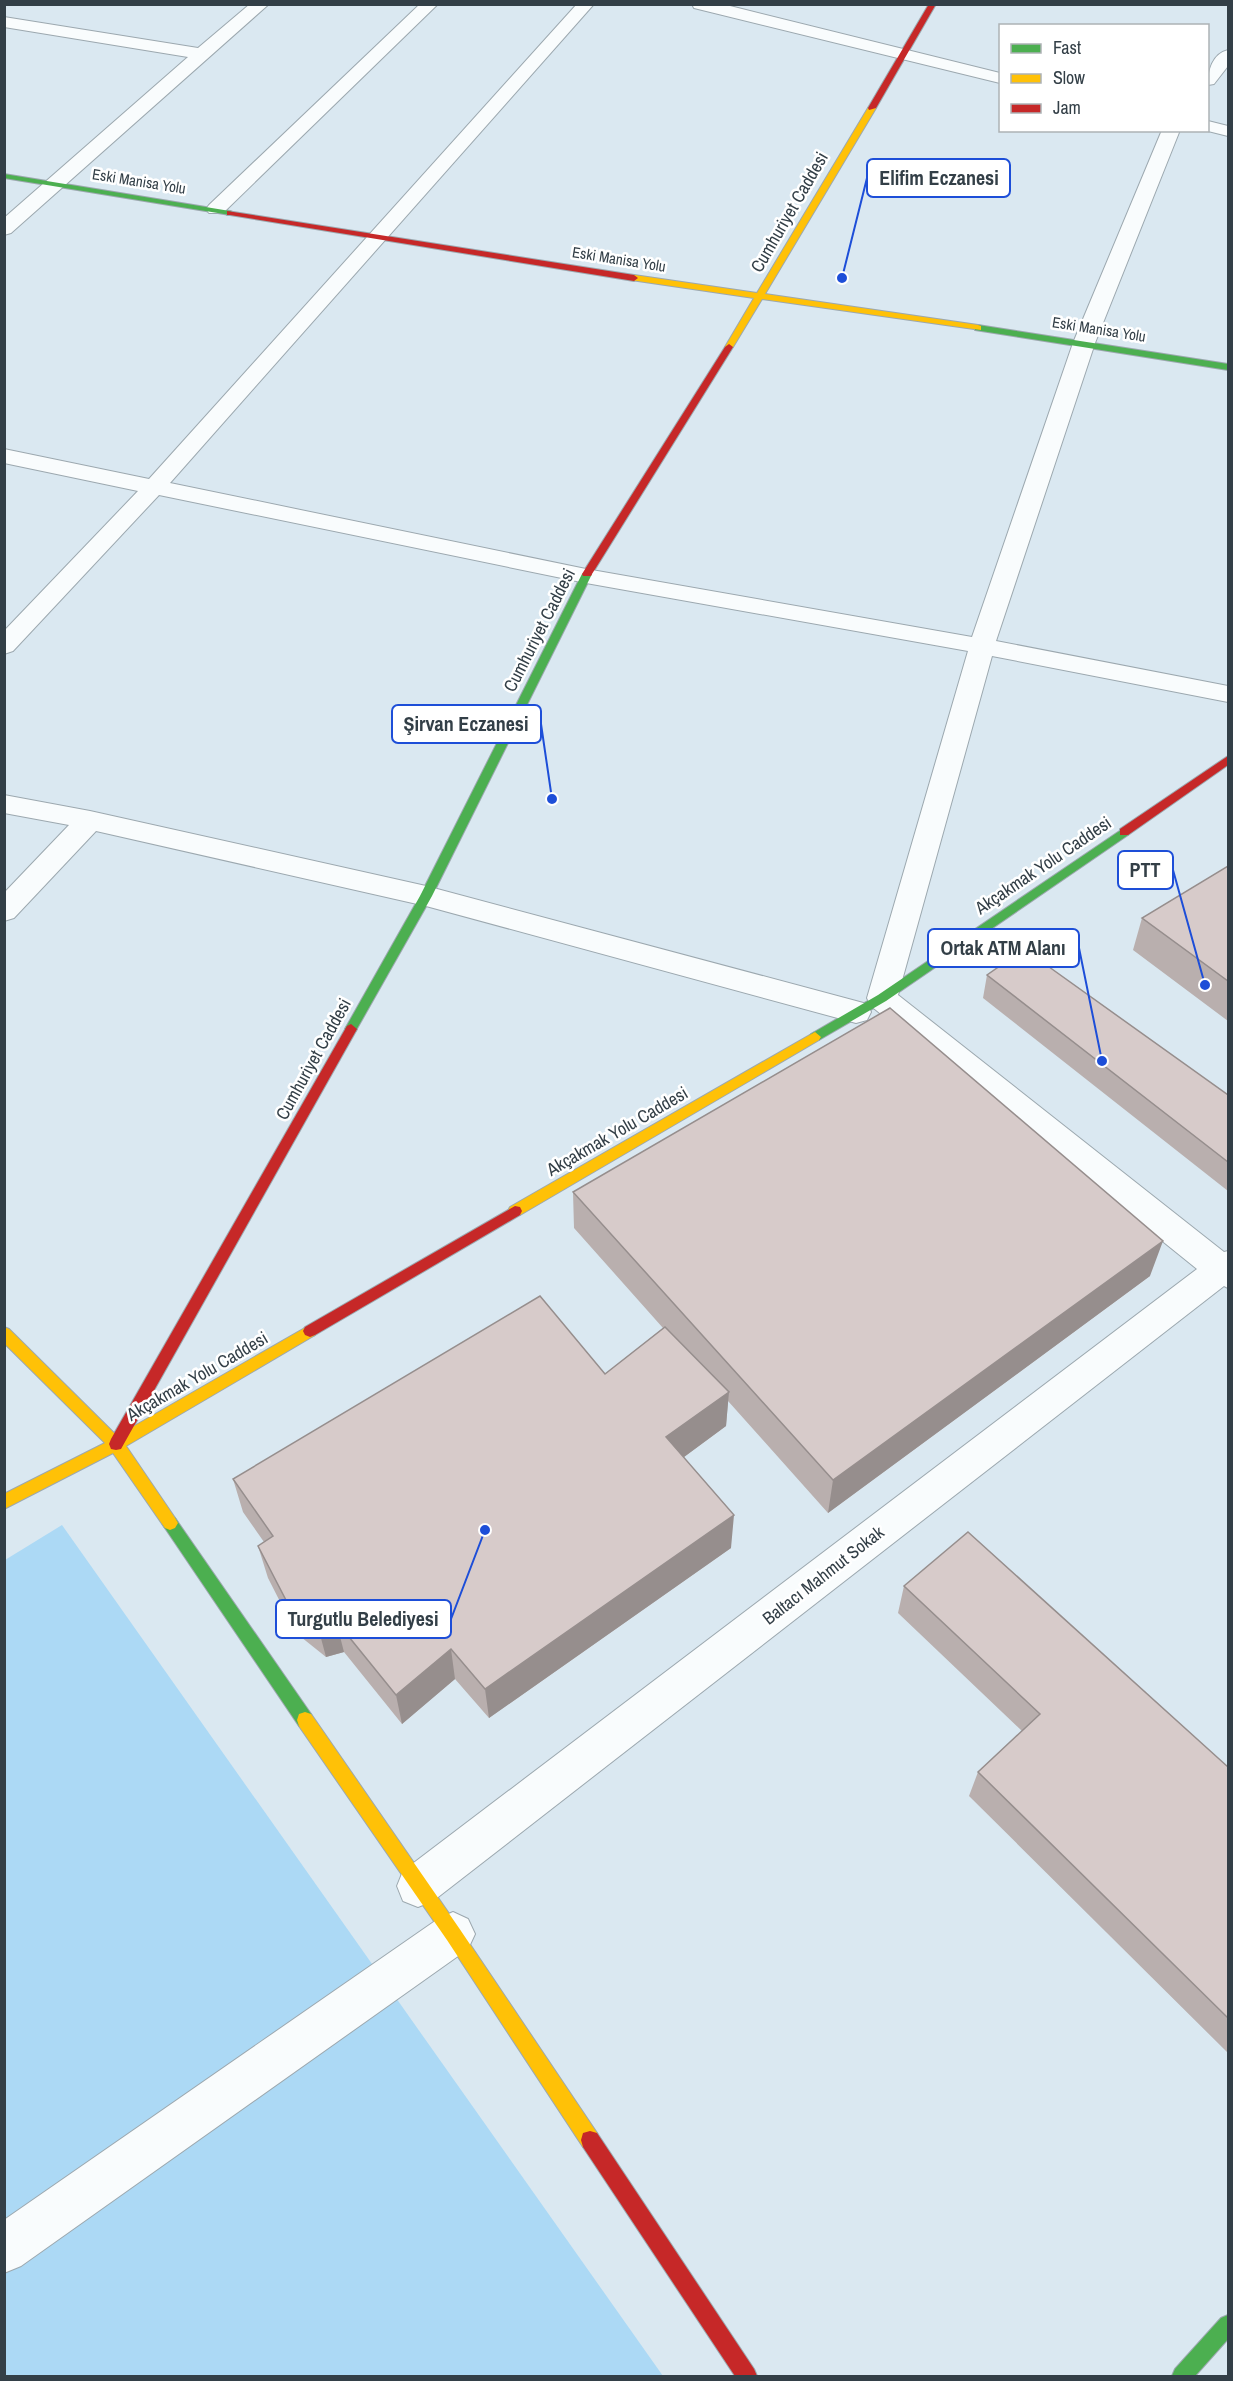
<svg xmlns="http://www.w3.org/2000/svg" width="1233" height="2381" viewBox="0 0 1233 2381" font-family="'Archivo Narrow',sans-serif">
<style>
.green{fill:#acd9f5}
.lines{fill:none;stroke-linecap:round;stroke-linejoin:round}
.street-casing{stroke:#9ca8af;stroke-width:2}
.fast-casing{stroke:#9ca8af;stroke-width:2}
.slow-casing{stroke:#9ca8af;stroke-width:2}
.jam-casing{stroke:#9ca8af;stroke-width:2}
.street{fill:#f9fcfd;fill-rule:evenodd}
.fast{fill:#4caf50;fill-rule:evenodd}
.slow{fill:#ffc107;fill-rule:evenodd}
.jam{fill:#c62828;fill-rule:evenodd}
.wall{fill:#b9afae}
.shaded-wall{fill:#968e8d}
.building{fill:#d7cbca;stroke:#968e8d;stroke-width:1.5}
.labels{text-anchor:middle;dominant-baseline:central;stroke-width:5;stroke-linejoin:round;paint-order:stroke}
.far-street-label{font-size:15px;fill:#333f47;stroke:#fff}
.street-label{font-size:18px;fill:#333f47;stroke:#fff}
.leader{fill:none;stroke:#1d4ed8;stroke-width:2}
.callout-dot{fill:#1d4ed8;stroke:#fff;stroke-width:2}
.callout{fill:#fff;stroke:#1d4ed8;stroke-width:2}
.callout-label{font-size:20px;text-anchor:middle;font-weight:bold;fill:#333f47}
</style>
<rect width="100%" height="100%" fill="#dae8f1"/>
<path class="green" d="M62 1525 663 2376H5V1560Z"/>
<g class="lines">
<g class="street-casing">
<path id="street" d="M250 4H269L11 233 4 235V218L188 57 4 27V17L198 48Z
M420 4H438L223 213H209L206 209 209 205Z
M577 4H594L170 483 586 569 972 637 1073 343 1162 130H1180L1095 343 996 641 1228 686V702L992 656 898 995 1224 1252 1228 1251V1288L1224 1286 433 1901 418 1907 403 1901 397 1886 403 1871 1197 1269 871 1006 867 998 968 651 586 583 159 495 13 651 4 654V631L138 491 4 463V449L149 479Z
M692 4H722L1000 73V83L694 8Z
M1228 50V66L1214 84 1208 85C1208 71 1212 54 1228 50Z
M1208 121 1228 126V136L1204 130H1208Z
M4 795 90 811 426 886 856 1001 867 1004 871 1012 867 1020 856 1023 426 906 96 831 14 918 4 921V893L69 825 4 813Z
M453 1912 468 1919 475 1934 468 1949 21 2266 4 2273V2220L438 1919Z"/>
</g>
<g class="fast-casing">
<path id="fast" d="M4 174 230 211 234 213 230 215 4 178Z
M978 325 1228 364V370L975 330V326Z
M587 571 592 574 432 896 355 1032H347L345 1029 420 896 582 574Z
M1124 828 1130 832 1128 835 886 1001 819 1040H811L809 1037 811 1034 878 995Z
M170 1516 175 1518 311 1714 313 1720 311 1726 305 1728 299 1726 165 1528 162 1523 165 1518Z
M1228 2315V2339L1195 2376H1172L1175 2369 1221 2318Z"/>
</g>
<g class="slow-casing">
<path id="slow" d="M872 106 876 108 765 294 978 325 981 326V330L762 299 733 347 729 350 725 347 754 298 631 280V276L634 275 757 293 868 108Z
M815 1032 821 1037 819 1040 520 1215H510L508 1211 510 1207Z
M310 1325 315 1327 317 1331 315 1335 126 1446 175 1518 178 1523 175 1528 170 1530 165 1528 113 1453 4 1509V1494L105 1443 4 1343V1327L9 1329 117 1436Z
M305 1712 311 1714 459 1928 597 2133 599 2140 597 2147 590 2149 583 2147 447 1940 299 1726 297 1720 299 1714Z"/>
</g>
<g class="jam-casing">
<path id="jam" d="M929 4H936L876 108 869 110 868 108Z
M227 211 634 275 638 278 634 281 230 215H227Z
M729 344 733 347 592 574 591 576H583L582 574 725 347Z
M1228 756V765L1128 835H1120V829Z
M351 1024 357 1029 121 1449 116 1450 111 1449 109 1444 111 1439 347 1026Z
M515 1206 520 1207 522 1211 520 1215 315 1335 310 1337 305 1335 303 1331 305 1327Z
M590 2131 597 2133 754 2369 757 2376H735L583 2147 581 2140 583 2133Z"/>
</g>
<use href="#street" class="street"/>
<use href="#fast" class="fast"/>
<use href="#slow" class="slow"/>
<use href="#jam" class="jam"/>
</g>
<path class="wall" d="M1228 866V1021L1133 950 1142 918Z
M987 975 1228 1095V1191L983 998Z
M573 1192 1150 1276 828 1513 728 1401 726 1426 684 1457 731 1548 489 1718 455 1679 402 1724 344 1652 326 1657 296 1633 268 1578 258 1546 264 1542 243 1512 233 1479 605 1374 663 1328 574 1228Z
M904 1586 1228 1767V2053L969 1796 978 1772 1022 1731 898 1613Z"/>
<path class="shaded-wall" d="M1163 1241 1150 1276 828 1513 833 1480Z
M729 1392 726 1426 665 1471 666 1437Z
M734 1515 731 1548 489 1718 485 1689Z
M336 1621 344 1652 326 1657 318 1627Z
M451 1649 455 1679 402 1724 396 1695Z"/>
<path class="building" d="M1228 866V981L1142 918Z
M1024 949 1228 1095V1162L987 975Z
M890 1008 1163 1241 833 1480 573 1192Z
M540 1296 605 1374 665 1327 729 1392 666 1437 734 1515 485 1689 451 1649 396 1695 336 1621 318 1627 287 1602 258 1546 273 1536 233 1479Z
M968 1532 1228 1767V2018L978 1772 1040 1714 904 1586Z"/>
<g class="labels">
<g class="far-street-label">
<text transform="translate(139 181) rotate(9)">Eski Manisa Yolu</text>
<text transform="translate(619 259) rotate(9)">Eski Manisa Yolu</text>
<text transform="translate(1099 329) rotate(9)">Eski Manisa Yolu</text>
</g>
<g class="street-label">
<text transform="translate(789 212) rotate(-60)">Cumhuriyet Caddesi</text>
<text transform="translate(539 630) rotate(-63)">Cumhuriyet Caddesi</text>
<text transform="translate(1043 865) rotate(-34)">Akçakmak Yolu Caddesi</text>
<text transform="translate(313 1059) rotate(-61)">Cumhuriyet Caddesi</text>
<text transform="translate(617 1131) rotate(-30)">Akçakmak Yolu Caddesi</text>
<text transform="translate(197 1376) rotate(-30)">Akçakmak Yolu Caddesi</text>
<text transform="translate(823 1575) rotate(-38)">Baltacı Mahmut Sokak</text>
</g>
</g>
<path class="leader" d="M842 278L867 178M552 799L541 724M1205 985L1173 870M1102 1061L1079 948M485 1530L451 1619"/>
<g class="callout-dot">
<circle cx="842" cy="278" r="6"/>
<circle cx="552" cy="799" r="6"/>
<circle cx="1205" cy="985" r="6"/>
<circle cx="1102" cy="1061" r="6"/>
<circle cx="485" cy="1530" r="6"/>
</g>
<g class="callout">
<rect x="867" y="159" width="143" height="38" rx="6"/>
<rect x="392" y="705" width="149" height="38" rx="6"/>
<rect x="1118" y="851" width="55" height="38" rx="6"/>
<rect x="928" y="929" width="151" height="38" rx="6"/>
<rect x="276" y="1600" width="175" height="38" rx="6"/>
</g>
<g class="callout-label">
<text x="939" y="185">Elifim Eczanesi</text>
<text x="466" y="731">Şirvan Eczanesi</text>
<text x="1145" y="877">PTT</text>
<text x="1003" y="955">Ortak ATM Alanı</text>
<text x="363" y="1626">Turgutlu Belediyesi</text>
</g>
<rect width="1233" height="2381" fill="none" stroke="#333f47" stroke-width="12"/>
<rect x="999" y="24" width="210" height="108" fill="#ffffff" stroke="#adb2b5" stroke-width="1.5"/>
<rect x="1011" y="44" width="30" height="9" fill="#4caf50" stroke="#adb2b5" stroke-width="1.5"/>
<text x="1053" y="54" font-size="18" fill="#333f47">Fast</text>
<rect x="1011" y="74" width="30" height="9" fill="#ffc107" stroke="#adb2b5" stroke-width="1.5"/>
<text x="1053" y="84" font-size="18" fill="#333f47">Slow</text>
<rect x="1011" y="104" width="30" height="9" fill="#c62828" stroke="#adb2b5" stroke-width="1.5"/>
<text x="1053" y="114" font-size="18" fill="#333f47">Jam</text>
</svg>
